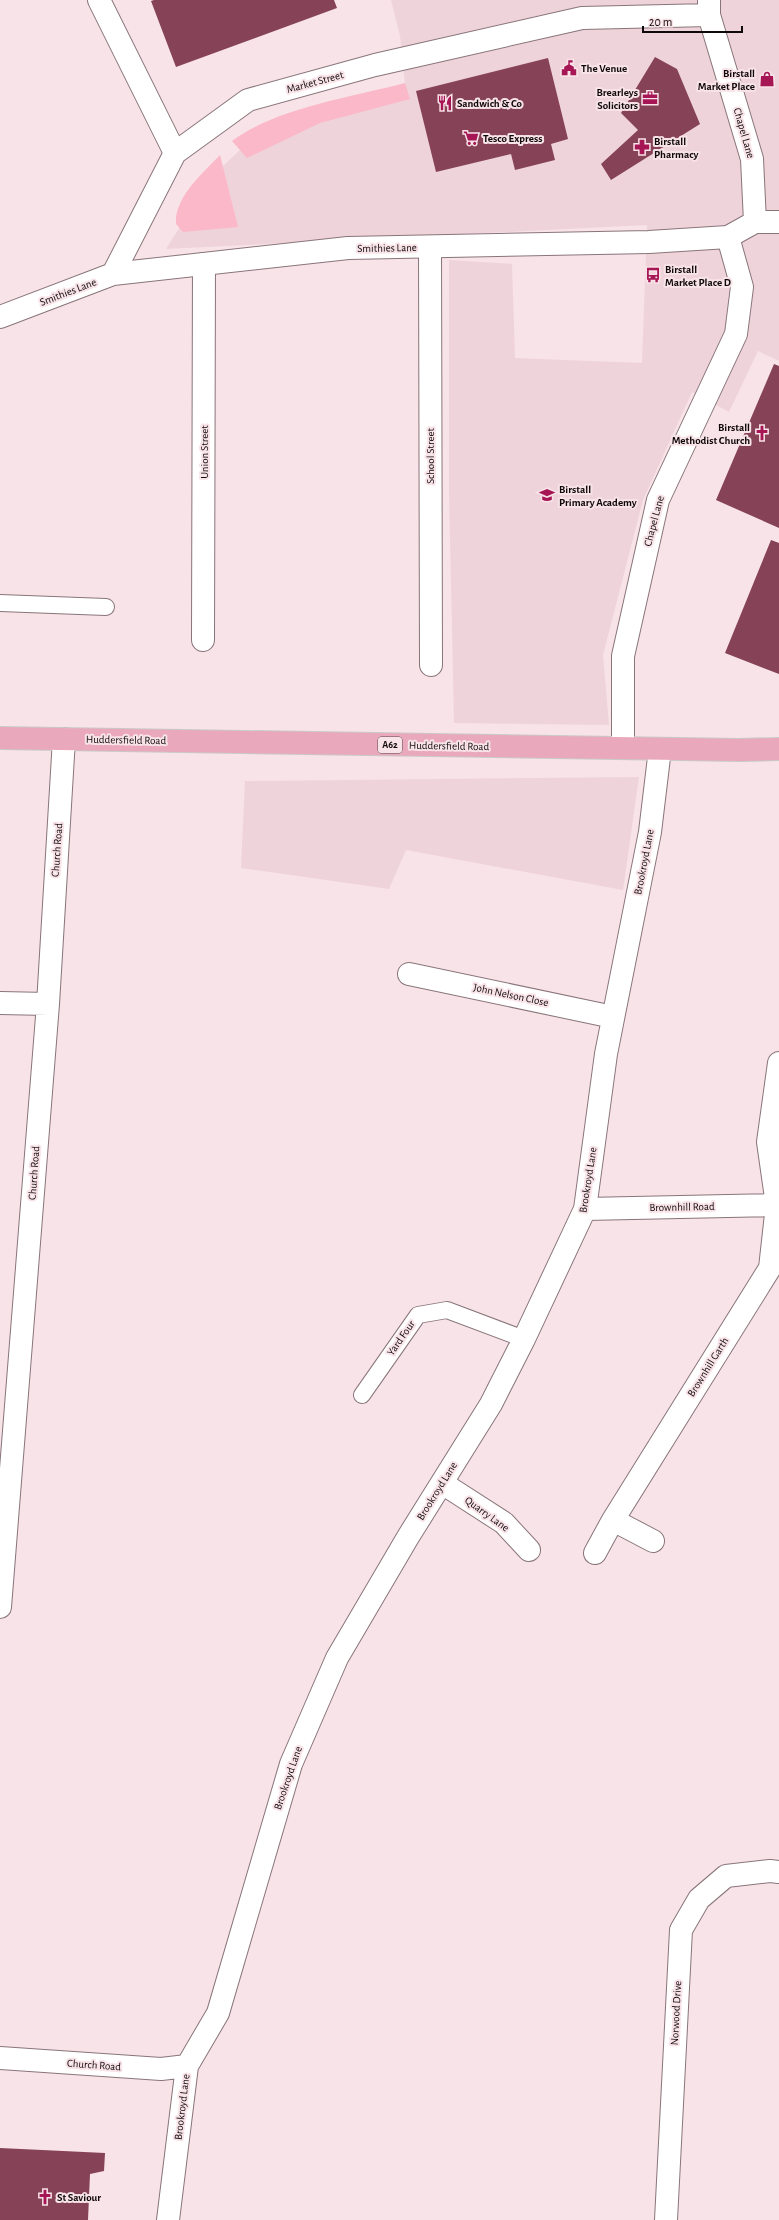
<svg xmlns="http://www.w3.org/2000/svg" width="779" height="2220" viewBox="0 0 779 2220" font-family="'Alegreya Sans',sans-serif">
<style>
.built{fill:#efd3da}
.green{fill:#fab8c9}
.building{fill:#864257}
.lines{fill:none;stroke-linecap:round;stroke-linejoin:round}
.service-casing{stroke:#88757a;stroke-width:18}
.minor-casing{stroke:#88757a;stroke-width:24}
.tertiary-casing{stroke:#88757a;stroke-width:24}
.primary-casing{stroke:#cac9c9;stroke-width:24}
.service{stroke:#fff;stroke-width:16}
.minor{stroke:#fff;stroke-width:22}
.tertiary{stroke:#fff;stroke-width:22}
.primary{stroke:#eaa8bc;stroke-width:22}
.labels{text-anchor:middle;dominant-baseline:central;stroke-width:4;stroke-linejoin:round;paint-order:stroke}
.shield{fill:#f8e3e8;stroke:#564a4d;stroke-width:1}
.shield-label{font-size:10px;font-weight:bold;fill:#10090b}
.poi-label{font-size:11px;font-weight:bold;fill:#10090b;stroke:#f8e3e8;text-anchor:start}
.street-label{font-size:11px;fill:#10090b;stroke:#f8e3e8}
</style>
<rect width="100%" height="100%" fill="#f8e3e8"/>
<path class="built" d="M391 0H779V361L758 351 729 412 692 392 643 500 603 655 609 725 454 723 449 491V260L512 264 515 358 642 363 647 225 166 249 212 176 252 139 305 116 405 83 400 36Z
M639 777 623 890 406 850 389 889 241 868 245 781Z"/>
<path class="green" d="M405 83 410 99 320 123 247 158 232 141C276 108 352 97 405 83Z
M220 155 238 227 183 232 176 224C174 197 204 172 220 155Z"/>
<path class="building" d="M154 0H334L337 8 176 67 151 1Z
M655 57 677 69 700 124 611 180 601 164 638 130 621 113Z
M548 58 568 139 551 144 555 160 515 170 511 154 436 172 416 91Z
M774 364 779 366V528L716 500Z
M771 540 779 543V674L725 653Z
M0 2148 105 2153 104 2171 90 2174 88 2220H0Z"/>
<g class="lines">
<g class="service-casing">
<path id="service" d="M0 603 106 607
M362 1395 418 1315 447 1310 524 1339"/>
</g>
<g class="minor-casing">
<path id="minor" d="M99 0 175 153
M430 247 431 665
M203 640 204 264
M623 748V656L658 500 736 334 742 287 728 237
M409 974 613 1017
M0 1003 48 1004
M585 1209 779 1205
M442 1483 504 1523 529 1550
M653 1541 613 1520 770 1268 777 1205 768 1142 779 1063
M595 1553 613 1520
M0 1607 48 1004 64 739
M0 2058 161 2069 187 2066
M168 2220 187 2066 218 2013 291 1764 337 1658 408 1537 491 1404 524 1339 585 1209 606 1054 650 832 660 749
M666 2220 681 1930 699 1899 726 1876 770 1871 779 1872"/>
</g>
<g class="tertiary-casing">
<path id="tertiary" d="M709 0V15L752 159 755 222
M113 274 175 153 248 100 375 65 582 18 709 15
M0 317 113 274 348 248 649 242 728 237 755 222H779"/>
</g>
<g class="primary-casing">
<path id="primary" d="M0 738 739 750 779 749"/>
</g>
<use href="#service" class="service"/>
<use href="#minor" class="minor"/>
<use href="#tertiary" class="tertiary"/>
<use href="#primary" class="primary"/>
</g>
<defs>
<g id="civic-bare" transform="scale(1.2)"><path d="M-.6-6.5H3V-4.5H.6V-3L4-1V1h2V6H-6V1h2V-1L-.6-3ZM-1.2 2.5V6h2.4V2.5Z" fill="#a61655" stroke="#f8e3e8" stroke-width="2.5" paint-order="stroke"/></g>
<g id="shop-bare" transform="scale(1.2)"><path d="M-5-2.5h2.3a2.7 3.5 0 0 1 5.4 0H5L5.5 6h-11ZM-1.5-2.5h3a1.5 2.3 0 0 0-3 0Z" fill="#a61655" stroke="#f8e3e8" stroke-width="2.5" paint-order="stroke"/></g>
<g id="office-bare" transform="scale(1.2)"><path d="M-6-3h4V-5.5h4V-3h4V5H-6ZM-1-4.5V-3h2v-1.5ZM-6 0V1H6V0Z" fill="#a61655" stroke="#f8e3e8" stroke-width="2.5" paint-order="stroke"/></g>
<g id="restaurant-bare" transform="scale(1.2)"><path d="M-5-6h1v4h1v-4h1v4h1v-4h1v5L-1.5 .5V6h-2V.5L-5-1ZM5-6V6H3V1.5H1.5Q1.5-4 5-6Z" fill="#a61655" stroke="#f8e3e8" stroke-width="2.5" paint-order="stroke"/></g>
<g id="supermarket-bare" transform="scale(1.2)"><path d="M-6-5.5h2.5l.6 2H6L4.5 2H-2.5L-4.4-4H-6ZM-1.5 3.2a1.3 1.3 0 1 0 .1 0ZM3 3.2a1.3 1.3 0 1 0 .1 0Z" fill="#a61655" stroke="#f8e3e8" stroke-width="2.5" paint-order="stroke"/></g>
<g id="pharmacy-bare" transform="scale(1.2)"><path d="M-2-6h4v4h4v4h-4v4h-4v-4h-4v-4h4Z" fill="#a61655" stroke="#f8e3e8" stroke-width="2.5" paint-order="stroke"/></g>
<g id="bus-bare" transform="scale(1.2)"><path d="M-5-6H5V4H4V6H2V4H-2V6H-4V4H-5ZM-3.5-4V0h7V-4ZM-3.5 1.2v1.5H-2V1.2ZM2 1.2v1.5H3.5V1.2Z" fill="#a61655" stroke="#f8e3e8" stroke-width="2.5" paint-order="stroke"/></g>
<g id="church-bare" transform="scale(1.2)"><path d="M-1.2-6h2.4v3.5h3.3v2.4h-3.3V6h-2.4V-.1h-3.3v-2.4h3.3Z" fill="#a61655" stroke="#f8e3e8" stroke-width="2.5" paint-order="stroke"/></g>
<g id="school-bare" transform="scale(1.2)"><path d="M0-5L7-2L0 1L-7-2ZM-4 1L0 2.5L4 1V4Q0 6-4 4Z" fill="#a61655" stroke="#f8e3e8" stroke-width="2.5" paint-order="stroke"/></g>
</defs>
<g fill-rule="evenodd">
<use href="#civic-bare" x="569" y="68"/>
<use href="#shop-bare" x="767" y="79"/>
<use href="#office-bare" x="650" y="98"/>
<use href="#restaurant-bare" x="445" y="103"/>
<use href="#supermarket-bare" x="471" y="138"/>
<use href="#pharmacy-bare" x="642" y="147"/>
<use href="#bus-bare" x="653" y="275"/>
<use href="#church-bare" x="762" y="433"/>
<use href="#school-bare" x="547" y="495"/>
<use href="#church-bare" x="45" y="2197"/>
</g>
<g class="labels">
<rect class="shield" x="378" y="737" width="24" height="16" rx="3"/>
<g class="shield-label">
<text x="390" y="745">A62</text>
</g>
<g class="poi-label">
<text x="581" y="68">The Venue</text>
<text x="755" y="73" text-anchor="end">Birstall<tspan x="755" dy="13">Market Place</tspan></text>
<text x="638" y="92" text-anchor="end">Brearleys<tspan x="638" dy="13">Solicitors</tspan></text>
<text x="457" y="103">Sandwich &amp; Co</text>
<text x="483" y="138">Tesco Express</text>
<text x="654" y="141">Birstall<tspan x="654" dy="13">Pharmacy</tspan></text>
<text x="665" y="269">Birstall<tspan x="665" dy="13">Market Place D</tspan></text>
<text x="750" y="427" text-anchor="end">Birstall<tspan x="750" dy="13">Methodist Church</tspan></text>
<text x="559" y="489">Birstall<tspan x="559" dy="13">Primary Academy</tspan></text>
<text x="57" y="2197">St Saviour</text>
</g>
<g class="street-label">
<text transform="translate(315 82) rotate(-15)">Market Street</text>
<text transform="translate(744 133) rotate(74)">Chapel Lane</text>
<text transform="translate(387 248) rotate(-1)">Smithies Lane</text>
<text transform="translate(68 292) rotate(-21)">Smithies Lane</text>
<text transform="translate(204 452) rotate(-90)">Union Street</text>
<text transform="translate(430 456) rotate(-90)">School Street</text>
<text transform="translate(654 521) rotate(-75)">Chapel Lane</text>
<text transform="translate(126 740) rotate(1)">Huddersfield Road</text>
<text transform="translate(449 746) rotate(1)">Huddersfield Road</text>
<text transform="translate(57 850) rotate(-86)">Church Road</text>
<text transform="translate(644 862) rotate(-79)">Brookroyd Lane</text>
<text transform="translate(511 995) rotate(12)">John Nelson Close</text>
<text transform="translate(34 1173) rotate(-86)">Church Road</text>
<text transform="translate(588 1180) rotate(-81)">Brookroyd Lane</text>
<text transform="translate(682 1207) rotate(-1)">Brownhill Road</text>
<text transform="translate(401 1338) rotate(-55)">Yard Four</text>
<text transform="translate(708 1367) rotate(-58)">Brownhill Garth</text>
<text transform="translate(437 1491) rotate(-58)">Brookroyd Lane</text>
<text transform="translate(487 1514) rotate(36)">Quarry Lane</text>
<text transform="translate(288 1778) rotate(-71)">Brookroyd Lane</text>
<text transform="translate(676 2013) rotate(-87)">Norwood Drive</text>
<text transform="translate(94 2065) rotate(4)">Church Road</text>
<text transform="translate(182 2107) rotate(-83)">Brookroyd Lane</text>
</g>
</g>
<path d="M643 26v6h99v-6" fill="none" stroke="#10090b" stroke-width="2"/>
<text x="649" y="26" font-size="12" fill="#10090b" stroke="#f8e3e8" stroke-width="3" paint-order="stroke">20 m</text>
</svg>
